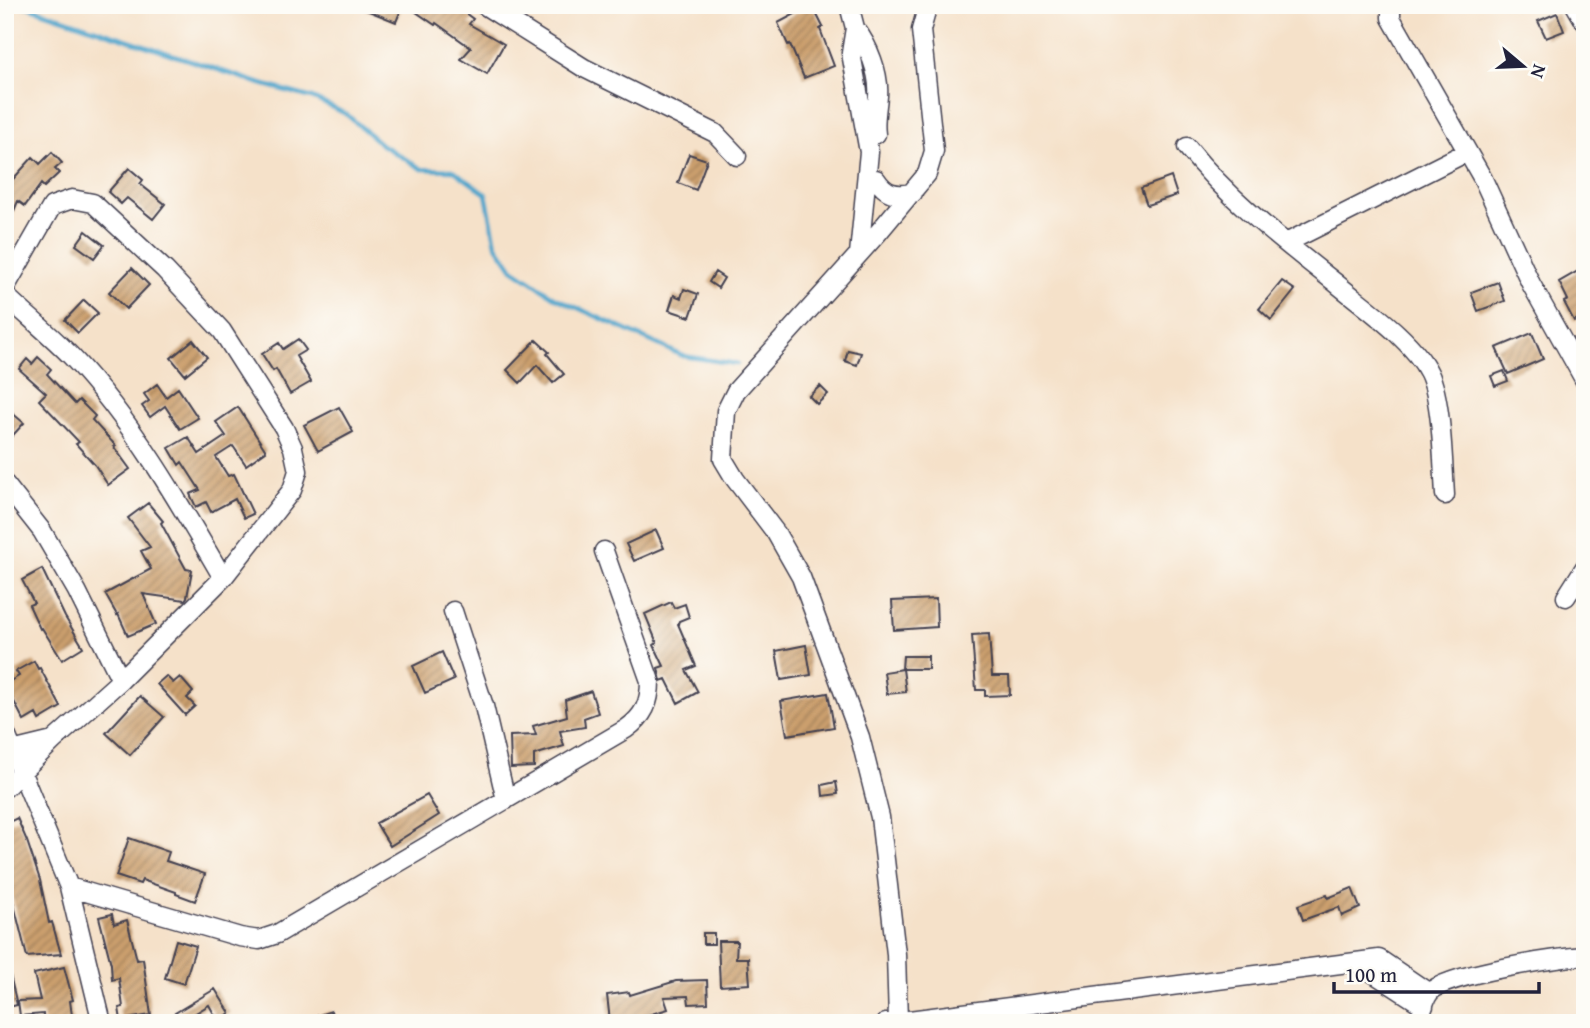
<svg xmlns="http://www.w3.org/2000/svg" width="1590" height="1028" viewBox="0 0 1590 1028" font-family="'Gentium Book Plus',serif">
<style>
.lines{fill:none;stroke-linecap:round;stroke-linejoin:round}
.stream{stroke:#4ea4cb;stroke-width:4.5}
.building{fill:url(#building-hatch)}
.minor-casing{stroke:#423f50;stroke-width:21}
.minor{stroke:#fff;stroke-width:18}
</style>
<defs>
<pattern id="building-hatch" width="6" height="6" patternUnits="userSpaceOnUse" patternTransform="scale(1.75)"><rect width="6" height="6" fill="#cb9f6d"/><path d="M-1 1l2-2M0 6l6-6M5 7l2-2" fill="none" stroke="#a4815b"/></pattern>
</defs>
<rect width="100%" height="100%" fill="#fdfcf7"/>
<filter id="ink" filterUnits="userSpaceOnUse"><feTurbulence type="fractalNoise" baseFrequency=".0143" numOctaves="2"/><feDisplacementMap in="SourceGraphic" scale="14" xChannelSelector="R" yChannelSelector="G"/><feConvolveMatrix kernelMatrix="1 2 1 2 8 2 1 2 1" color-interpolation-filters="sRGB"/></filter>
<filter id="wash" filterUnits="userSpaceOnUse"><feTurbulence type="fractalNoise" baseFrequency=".00686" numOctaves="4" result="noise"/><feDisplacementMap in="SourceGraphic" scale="28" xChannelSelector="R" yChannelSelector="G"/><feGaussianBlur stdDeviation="1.57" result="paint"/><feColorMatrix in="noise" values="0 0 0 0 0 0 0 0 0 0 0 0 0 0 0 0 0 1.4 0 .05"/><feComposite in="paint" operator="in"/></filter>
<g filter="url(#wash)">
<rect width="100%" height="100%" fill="#f5e1c9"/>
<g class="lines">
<path class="stream" d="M23 5 258 83 312 98 346 114 382 145 422 169 453 170 486 194 496 244 513 269 556 298 683 356 737 364"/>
</g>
<g id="blocks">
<path class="building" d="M354 5H403L396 22Z
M406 5H447L454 10 457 7 473 19 469 24 504 44 487 74 461 59 471 48 436 23 435 25Z
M812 5 823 27 820 29 834 66 804 78 790 44 788 45 778 23Z
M1557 13 1564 31 1546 38 1538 21Z
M52 152 62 163 55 169 59 173 44 187 41 184 25 206 18 201 5 232V188L33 157 40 164Z
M689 154 707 160 696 190 678 183Z
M129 168 143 180 140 184 165 204 153 219 127 198 121 204 108 192Z
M1171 177 1177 195 1147 205 1141 188Z
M86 231 104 245 94 258 76 245Z
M1585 267V315L1574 321 1564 302 1568 300 1559 282Z
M132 268 149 285 126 309 109 292Z
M715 272 724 278 718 288 709 282Z
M1282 281 1295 290 1271 320 1259 309Z
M1498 282 1505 301 1478 311 1471 292Z
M684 289 698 294 690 317 669 310 674 295 681 298Z
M84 300 98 313 78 333 65 320Z
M1532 333 1543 359 1508 374 1496 348Z
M298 339 306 350 296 356 311 382 290 394 276 369 273 371 262 354 279 343 283 349Z
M193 340 207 357 185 375 171 358Z
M536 340 549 352 547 354 564 374 553 383 537 365 520 383 507 370Z
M848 350 861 353 857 365 845 361Z
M38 357 51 369 47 374 75 404 79 400 95 416 92 420 116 446 114 447 130 469 108 485 95 465 76 444 79 442 39 400 46 393 19 369 27 359 32 364Z
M1504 371 1508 381 1495 386 1491 376Z
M157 384 166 397 178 388 198 418 180 429 165 406 150 417 142 406 149 401 144 394Z
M820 386 828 394 817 404 809 396Z
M5 407 24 423 5 444Z
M238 407 266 451 246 465 233 446 216 457 228 476 234 474 253 514 244 518 235 499 211 512 206 502 196 507 190 494 200 490 182 462 179 465 169 448 188 437 199 454 226 436 216 422Z
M339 407 353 432 318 451 304 425Z
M148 503 163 521 161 523 186 569 192 570 187 597 185 600 143 594 156 624 128 636 118 614 117 615 105 594 151 569 141 551 150 547 128 518Z
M656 530 664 548 634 561 626 544Z
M42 569 65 617 83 647 62 660 42 628 40 629 29 605 34 603 22 580Z
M936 599 937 627 894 630 892 601Z
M671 602 674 608 685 604 689 617 679 621 678 624 696 666 686 670 698 692 678 703 666 679 661 681 658 668 664 666 654 645 657 643 645 614Z
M989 634 992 676H1009L1010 695 985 696V690H976L972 635Z
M806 645 811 675 781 680 776 651Z
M442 652 454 680 425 693 413 666Z
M903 656H928V669H902Z
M34 661 38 669 40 668 61 707 39 720 36 714 24 721 5 684 19 676 16 671Z
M903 669 906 692 887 694 884 672Z
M166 676 173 683 180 677 193 692 187 698 195 706 185 715 157 684Z
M591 691 598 713 584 718 585 727 560 731 564 746 534 755V767L511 768 510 736 536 735 533 726 567 716 565 700Z
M828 693 834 727 787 735 781 701Z
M140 696 164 717 130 755 106 733Z
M836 782 838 794 823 796 822 785Z
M427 795 439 815 390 846 376 823Z
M17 818 27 841 40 880 49 923 52 922 61 954 27 957 9 885 5 886V875L9 874 5 860V824Z
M129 838 169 852 166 861 205 874 195 901 176 894V892L142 880 140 884 116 876Z
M1352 888 1360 908 1342 916 1339 907 1303 920 1298 905 1327 895 1328 898Z
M112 914 114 924 127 920 137 960 143 959 151 1015 121 1020 119 1008 123 1007 119 978 112 980 111 964 99 917Z
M703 933H714V944H703Z
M176 940 196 946 184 984 165 978Z
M718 941H737L736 958H748L750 984 720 986Z
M64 967 73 1000 70 1001 73 1023H44L43 1014 20 1016 18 1001 40 1000 34 974Z
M5 975H10L17 1005 5 1008Z
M707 980 708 1003 689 1004 688 996 664 997 668 1009 645 1016 610 1021 607 995 629 992 630 995 676 981Z
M215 989 230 1013 218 1021 209 1005 181 1022 175 1013Z
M331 1011 335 1023H302L301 1021Z"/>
</g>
</g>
<g filter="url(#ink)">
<use href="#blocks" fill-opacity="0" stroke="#423f50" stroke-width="2"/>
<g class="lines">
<g class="minor-casing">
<path id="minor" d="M484 5 584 68 715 133 737 156
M849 5 855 28 851 53 869 152 859 254
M1391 5V18L1483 179 1531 284 1585 381
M1575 5 1585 22
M855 28C868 45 880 73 878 96 877 109 874 121 876 134
M1187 147C1229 200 1284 242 1337 284 1366 308 1413 340 1429 373 1442 400 1443 465 1445 495
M876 179C886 194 895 196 913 193
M1286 243 1467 152
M5 288 52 206 72 199 93 203 165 270 222 331 284 428 293 448 298 471 292 490 223 578 121 680 53 741
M5 295C27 316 51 335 72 357 133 422 179 502 223 578
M5 484 42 531 77 591 121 680
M1566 597 1585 567
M453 611 484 706 506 800
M5 732 69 887 102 1023
M5 757 12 751 53 741 5 788
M69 887 240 937 259 940 277 934 626 729C644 716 650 703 650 681L604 551
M1356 962 1424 1006
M898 1021 896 954 880 817 860 737 801 577 776 533 735 479 723 459 726 411 736 391 877 234 927 174 934 151 921 30 928 5
M886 1023 1379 959 1429 993
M1420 1023C1422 1013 1423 1000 1430 992 1447 974 1557 958 1585 956"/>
</g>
<use href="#minor" class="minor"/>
</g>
</g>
<rect width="1590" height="1028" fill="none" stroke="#fdfcf7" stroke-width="28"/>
<g transform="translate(1523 66) rotate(109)" stroke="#fdfcf7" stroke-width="5" paint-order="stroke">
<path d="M0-5L12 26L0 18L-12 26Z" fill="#22223b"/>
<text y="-10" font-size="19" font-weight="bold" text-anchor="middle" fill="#22223b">N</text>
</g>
<path d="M1334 982v10h205v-10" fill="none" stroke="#22223b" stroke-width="3.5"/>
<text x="1345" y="982" font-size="21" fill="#22223b" stroke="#fdfcf7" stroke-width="5" paint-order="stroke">100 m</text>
</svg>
